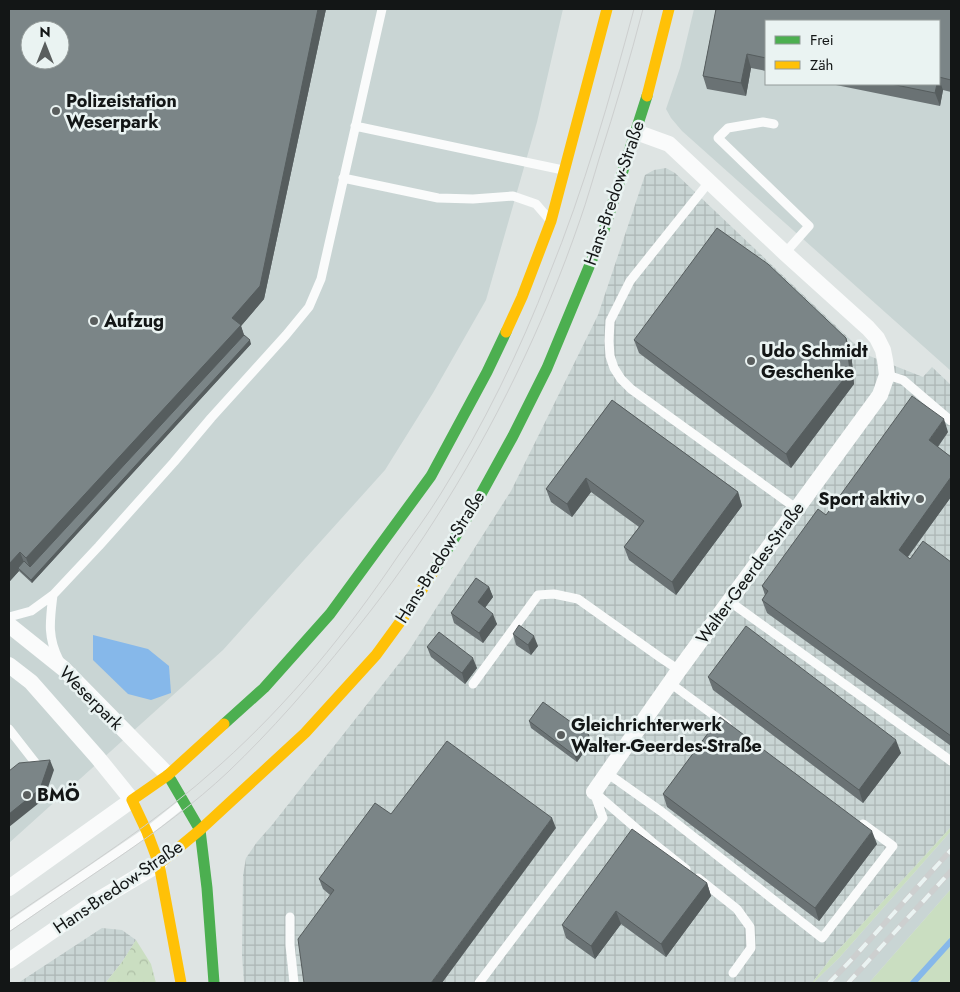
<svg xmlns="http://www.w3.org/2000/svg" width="960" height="992" viewBox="0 0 960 992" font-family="Jost,sans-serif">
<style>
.built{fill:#c9d5d4;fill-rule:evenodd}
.industrial{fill:url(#industrial-grid)}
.green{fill:#cadec1}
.forest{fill:url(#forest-crowns)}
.water{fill:#86b8ea}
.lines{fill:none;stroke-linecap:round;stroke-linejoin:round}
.stream{stroke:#86b8ea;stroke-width:6}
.lane{stroke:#fafbfb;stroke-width:9}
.street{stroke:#fafbfb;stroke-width:16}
.fast{stroke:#4caf50;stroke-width:11}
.slow{stroke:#ffc107;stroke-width:11}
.tram{stroke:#cdcfcf;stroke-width:1}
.rail-casing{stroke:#cdcfcf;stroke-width:5.5}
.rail{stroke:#eaf3f2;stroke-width:4;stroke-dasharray:11;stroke-linecap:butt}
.wall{fill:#6a7274}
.shaded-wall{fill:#565d5e}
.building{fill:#7b8587;stroke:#565d5e;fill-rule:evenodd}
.poi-dot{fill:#5a5e5e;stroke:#eaf3f2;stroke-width:2}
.labels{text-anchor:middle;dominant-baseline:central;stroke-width:5;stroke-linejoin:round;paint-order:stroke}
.poi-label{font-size:18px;font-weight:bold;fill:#131616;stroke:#eaf3f2;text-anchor:start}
.street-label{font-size:18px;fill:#131616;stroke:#eaf3f2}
</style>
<defs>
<pattern id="industrial-grid" width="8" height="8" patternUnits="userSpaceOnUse" patternTransform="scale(1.25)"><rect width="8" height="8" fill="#c9d5d4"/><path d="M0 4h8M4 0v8" fill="none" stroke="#acb6b5"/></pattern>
<pattern id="forest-crowns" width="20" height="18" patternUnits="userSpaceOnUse" patternTransform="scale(1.25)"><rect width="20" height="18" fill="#cadec1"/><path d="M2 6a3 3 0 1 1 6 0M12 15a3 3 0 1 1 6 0" fill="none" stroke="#adbea5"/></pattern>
</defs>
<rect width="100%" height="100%" fill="#dee4e3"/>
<path class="built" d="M9 9H563L537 122 486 300 433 393 385 470 223 650 9 843ZM30 30H60V60H30Z
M694 9H951V371L682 131 671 118 666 109 680 68ZM766 21H939V84H766Z
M951 831V889L869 983H813L839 958Z"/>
<path class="industrial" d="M666 168 675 173 855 344 862 353 923 377 932 367 951 385V827L831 958 812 983H244L242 955 243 875 246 858 257 842 272 825 408 652 511 491 598 315 645 175 654 170Z
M102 928 122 930 136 940 122 962 107 981V983H18Z"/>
<path class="green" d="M951 827V831L839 958 813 983H812L831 958Z
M951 889V983H869Z"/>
<path class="forest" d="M136 940 151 964 156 983H107V981L122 962Z"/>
<path class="water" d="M93 635 148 649 169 666 171 693 151 700 128 694 93 660Z"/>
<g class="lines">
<path class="stream" d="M913 983 951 941"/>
<path class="lane" d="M774 124 763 122 728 128 718 138 809 226 785 253
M355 126 563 170
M343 178 438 198 473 199 513 196 536 204 549 219
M709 182 630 281 610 321 609 341 610 356 614 368 621 379 631 389 797 509
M887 375 903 380 951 421
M53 595C50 620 47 637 59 660
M729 601 951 761
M9 617 31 611 53 595 99 546 174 462 211 418 286 335 309 307 321 279 382 9
M670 683 727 725
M473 684 538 595 554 594 578 599 661 658 679 670
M9 729 41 770
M607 773 662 812 822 938 893 846 863 824
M594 792 652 842 686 869
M698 878 737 909 750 927 751 948 733 973
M290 917V945L294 983
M9 926 147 832 182 804
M479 983 603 818 594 792"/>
<path class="street" d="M9 625 64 669 168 775
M9 665 31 682 98 758 132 800 9 888
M594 792 679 670 880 395 887 375 885 360 883 350 877 338 868 328 785 253 669 144 636 132
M9 961 93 903 159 864"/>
<path class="fast" d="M435 569 475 505 513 436 547 368 603 233 647 96
M224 724 264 688 330 614 431 476 487 372 506 332
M168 775 200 830 207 888 214 983"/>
<path class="slow" d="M647 96 669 9
M506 332 522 297 551 221 607 9
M159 864 200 830 305 733 376 655 411 607 435 569
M181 983 159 864 147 832 132 800 168 775 224 724"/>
<path class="tram" d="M9 919C81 870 156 823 221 764 289 703 347 632 398 556 412 536 427 516 440 495 483 426 520 351 549 275 584 189 610 98 634 9
M9 932C45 907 82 882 119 857 157 831 195 803 228 772 272 730 311 685 349 638 379 601 408 562 434 521 494 428 544 325 580 220 587 200 593 179 599 159 615 109 630 59 643 9"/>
<g class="rail-casing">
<path id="rail" d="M829 983 854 957 951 850
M848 983 951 871"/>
</g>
<use href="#rail" class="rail"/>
</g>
<path class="wall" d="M9 9H326L264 299 241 326 244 335 251 344 32 583 19 571 10 581 9 579Z
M716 9H951V92L943 90 940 106 831 84H939V21H766V71L751 68 746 96 707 89 703 76Z
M846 338 851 351 854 384 791 468 639 353 634 340Z
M612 400 738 492 742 506 676 595 629 560 624 547 639 527 591 492 572 517 551 502 546 489Z
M948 432 938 447 951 457V497L908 557 910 559 951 562V746L767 613 762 600 765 595 762 586 826 515Z
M489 587 493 597 485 607 497 624 483 643 454 623 451 613Z
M513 634 538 646 531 655 516 645Z
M427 647 477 668 465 684 431 657Z
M708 677 901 753 863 803 713 690Z
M529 721 591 742 577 762 531 728Z
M663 794 877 844 819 921 667 807Z
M391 814 556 828 330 895 323 889 319 879Z
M707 883 711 896 666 957 621 924 595 959 566 938 562 925Z"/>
<path class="shaded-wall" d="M318 9H326L264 299 241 326 245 338 31 571 26 558 232 318Z
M747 54 751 68 746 96 741 83Z
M939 79 943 90 940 106 935 93 937 84H939Z
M846 338 851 351 854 384 791 468 786 454Z
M250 340 251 344 32 583 31 580Z
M944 419 948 432 933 453 929 440Z
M951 477V497L903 563 899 550Z
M586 478 591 492 572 517 567 504Z
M738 492 742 506 676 595 672 582Z
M20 552 25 565 18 568 19 571 10 581 9 576V564Z
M489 587 493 597 482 612 478 602Z
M493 614 497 624 483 643 479 633Z
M534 636 538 646 531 655 528 645Z
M473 658 477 668 465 684 462 673Z
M589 735 591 742 577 762 574 755Z
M896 740 901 753 863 803 859 790Z
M50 760 54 770 44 799 9 827V814Z
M552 818 556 828 442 983H431Z
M872 831 877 844 819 921 815 908Z
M707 883 711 896 666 957 661 944Z
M616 911 621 924 595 959 591 946Z"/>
<path class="building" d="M9 9H318L260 286 232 318 241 325 26 558 20 552 9 564ZM30 30H60V60H30Z
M716 9H951V80L939 77V21H766V58L747 54 741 83 703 76Z
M891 84H937L935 93Z
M717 228 768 264 846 338 850 371 786 454 634 340Z
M244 335 250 340 31 580 18 568 24 561 30 567Z
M912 396 944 419 929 440 951 457V477L899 550 910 559 923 541 951 562V736L762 600 768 591 762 586 818 509 826 515Z
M612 400 738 492 672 582 624 547 644 521 586 478 567 504 546 489Z
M476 578 489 587 478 602 493 614 479 633 451 613Z
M519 625 534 636 528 645 513 634Z
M746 626 896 740 859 790 708 677Z
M439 632 473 658 462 673 427 647Z
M543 702 589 735 574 755 529 721Z
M720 717 872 831 815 908 663 794Z
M447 741 552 818 431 983H304L298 939 334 890 319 879 375 803 391 814Z
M50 760 40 789 9 814V771L19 763Z
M632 829 707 883 661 944 616 911 591 946 562 925Z"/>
<g class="poi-dot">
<circle cx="56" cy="111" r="5"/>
<circle cx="94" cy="321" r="5"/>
<circle cx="751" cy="361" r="5"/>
<circle cx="920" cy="499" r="5"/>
<circle cx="561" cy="735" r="5"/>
<circle cx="27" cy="795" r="5"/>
</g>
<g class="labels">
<g class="poi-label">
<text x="66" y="101">Polizeistation<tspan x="66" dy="21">Weserpark</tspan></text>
<text x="104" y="321">Aufzug</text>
<text x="761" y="351">Udo Schmidt<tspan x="761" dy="21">Geschenke</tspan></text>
<text x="910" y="499" text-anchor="end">Sport aktiv</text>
<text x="571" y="725">Gleichrichterwerk<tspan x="571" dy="21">Walter-Geerdes-Straße</tspan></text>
<text x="37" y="795">BMÖ</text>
</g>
<g class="street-label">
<text transform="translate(614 193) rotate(-71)">Hans-Bredow-Straße</text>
<text transform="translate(440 557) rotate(-58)">Hans-Bredow-Straße</text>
<text transform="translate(750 573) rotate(-54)">Walter-Geerdes-Straße</text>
<text transform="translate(91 698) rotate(45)">Weserpark</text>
<text transform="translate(118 887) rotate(-34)">Hans-Bredow-Straße</text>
</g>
</g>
<rect width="960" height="992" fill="none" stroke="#131616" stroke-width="20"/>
<rect x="765" y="20" width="175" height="65" fill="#eaf3f2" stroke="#949b9a"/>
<rect x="775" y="36" width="25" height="8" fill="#4caf50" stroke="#949b9a"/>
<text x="810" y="45" font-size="15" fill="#131616">Frei</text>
<rect x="775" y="61" width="25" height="8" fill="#ffc107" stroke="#949b9a"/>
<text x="810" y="70" font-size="15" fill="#131616">Zäh</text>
<g transform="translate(45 45)"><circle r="24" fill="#eaf3f2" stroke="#949b9a"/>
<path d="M0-4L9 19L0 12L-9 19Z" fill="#5a5e5e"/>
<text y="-8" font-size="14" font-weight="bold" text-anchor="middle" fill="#131616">N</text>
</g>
</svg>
